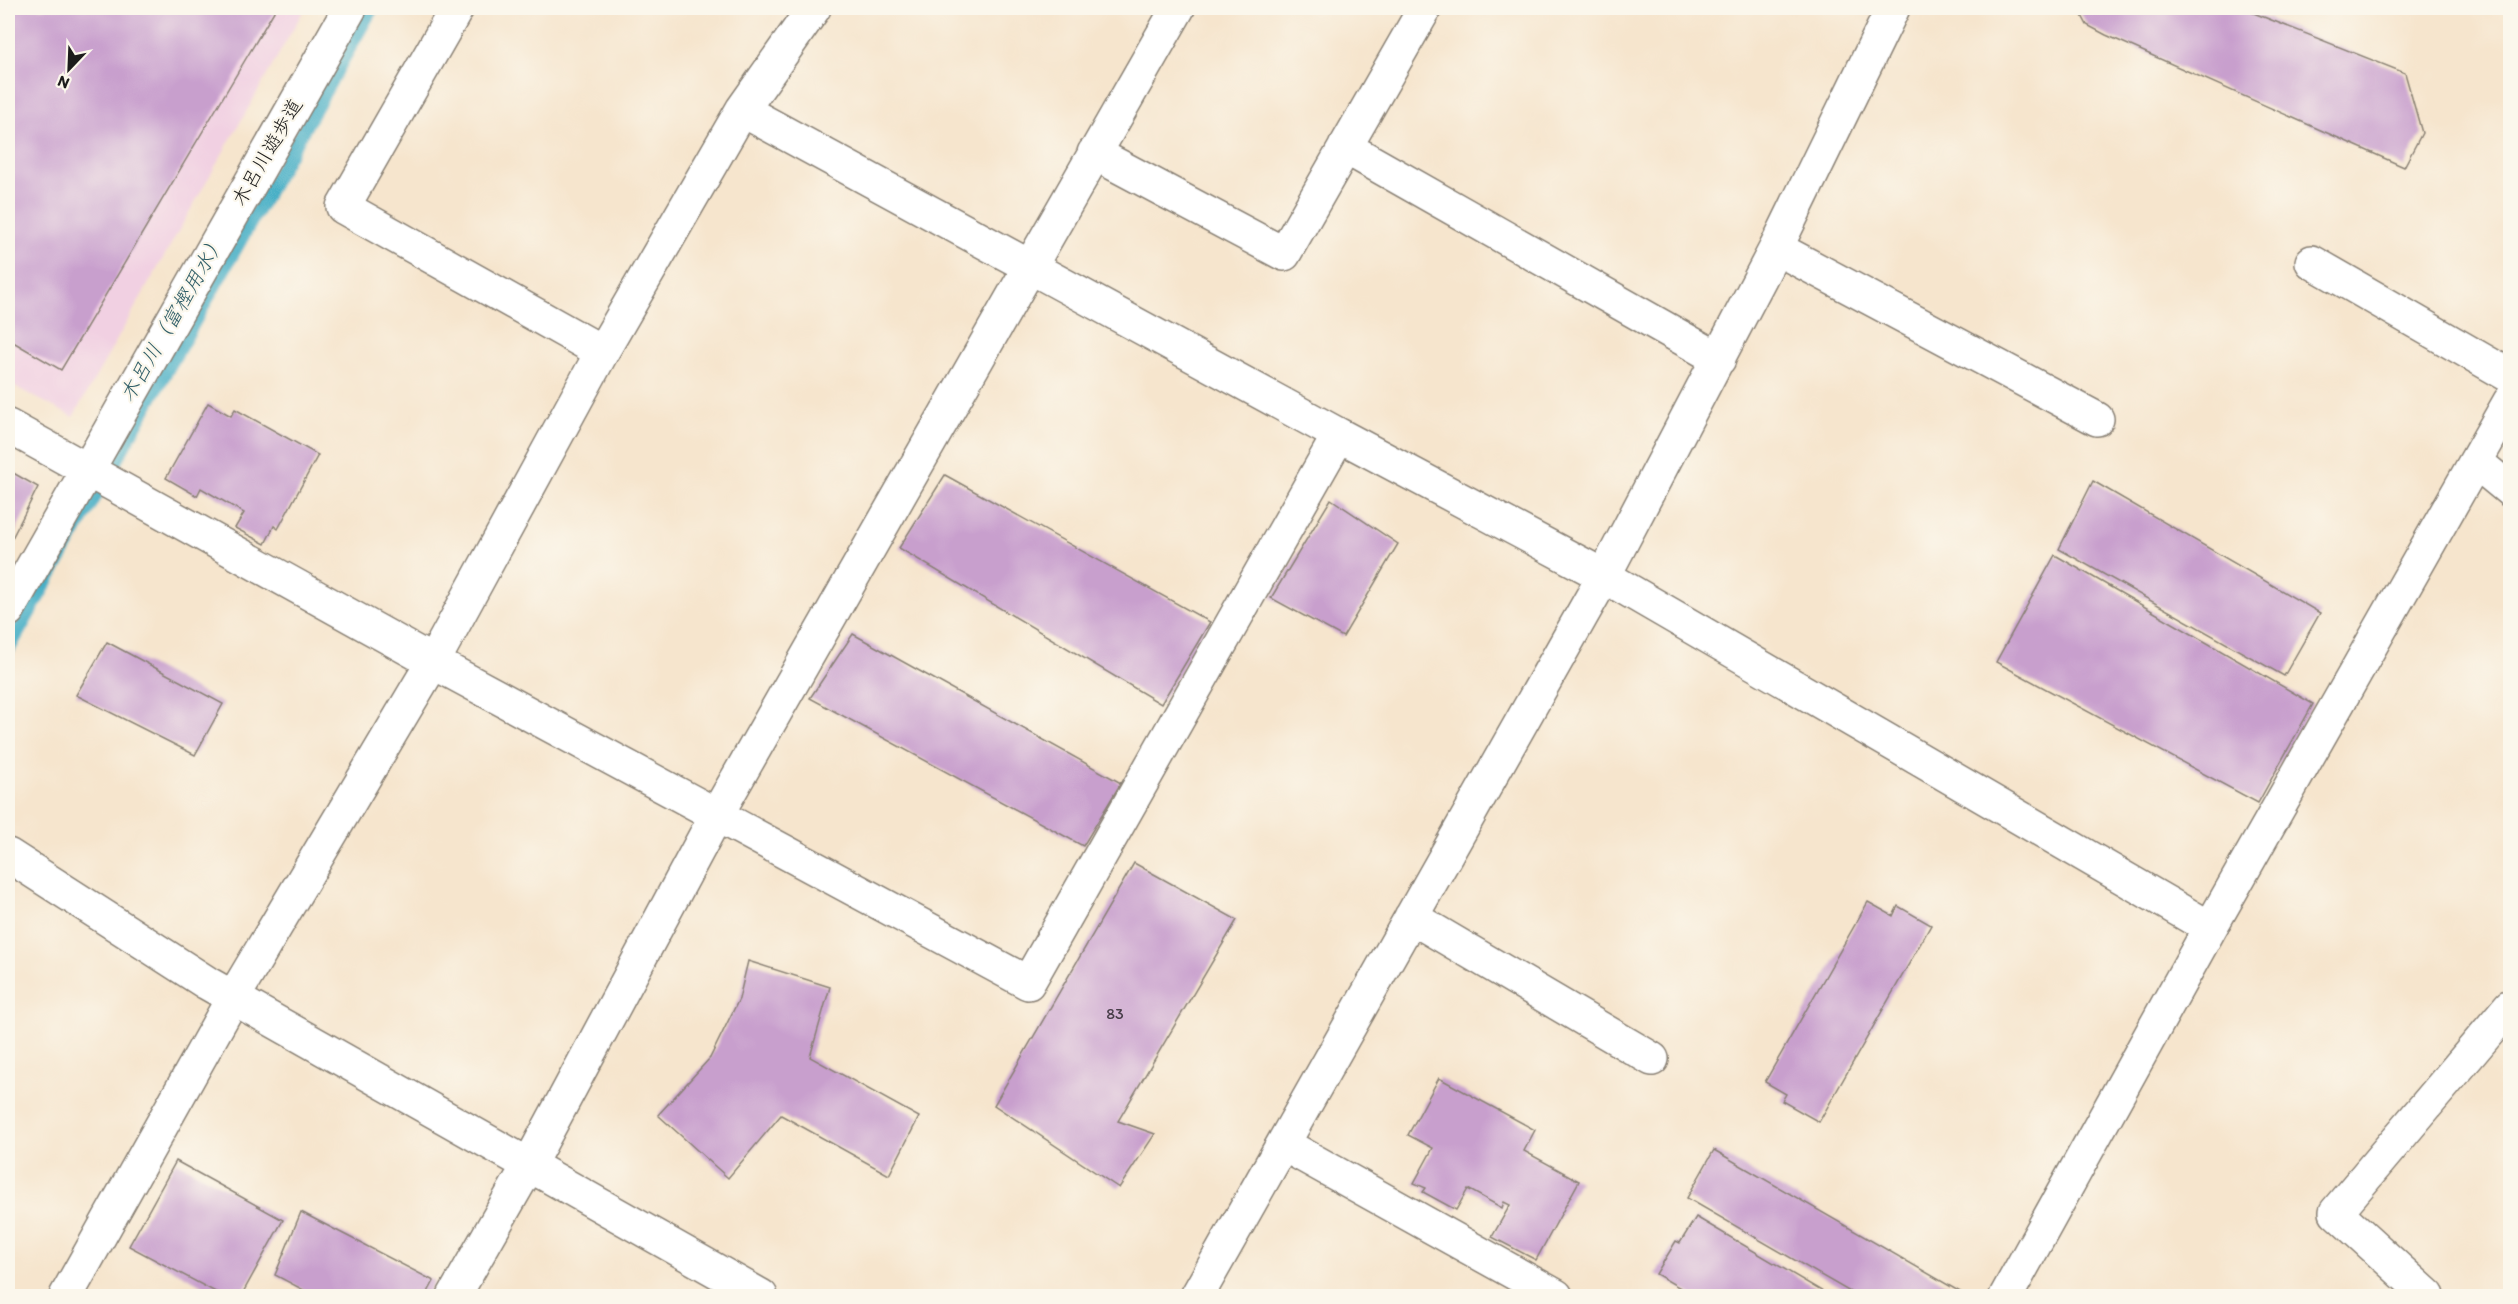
<svg xmlns="http://www.w3.org/2000/svg" width="2518" height="1304" viewBox="0 0 2518 1304" font-family="Itim,'Klee One',sans-serif">
<style>
.built{fill:#f1d0e2}
.lines{fill:none;stroke-linecap:round;stroke-linejoin:round}
.stream{stroke:#47afc6;stroke-width:14}
.building{fill:#c89fcd}
.minor-casing{stroke:#898074;stroke-width:36}
.minor{stroke:#fff;stroke-width:33}
.labels{text-anchor:middle;dominant-baseline:central;stroke-width:4.5;stroke-linejoin:round;paint-order:stroke}
.number-label{font-size:16px;fill:#473d48}
.street-label{font-size:20px;fill:#1c1c1c;stroke:#fbf7ec}
.water-label{font-size:21px;font-style:italic;fill:#2f5e68;stroke:#fbf7ec}
</style>
<rect width="100%" height="100%" fill="#fbf7ec"/>
<filter id="ink" filterUnits="userSpaceOnUse"><feTurbulence type="fractalNoise" baseFrequency=".0167" numOctaves="2"/><feDisplacementMap in="SourceGraphic" scale="12" xChannelSelector="R" yChannelSelector="G"/><feConvolveMatrix kernelMatrix="1 2 1 2 8 2 1 2 1" color-interpolation-filters="sRGB"/></filter>
<filter id="wash" filterUnits="userSpaceOnUse"><feTurbulence type="fractalNoise" baseFrequency=".008" numOctaves="4" result="noise"/><feDisplacementMap in="SourceGraphic" scale="24" xChannelSelector="R" yChannelSelector="G"/><feGaussianBlur stdDeviation="1.35" result="paint"/><feColorMatrix in="noise" values="0 0 0 0 0 0 0 0 0 0 0 0 0 0 0 0 0 1.4 0 .05"/><feComposite in="paint" operator="in"/></filter>
<g filter="url(#wash)">
<rect width="100%" height="100%" fill="#f6e5cd"/>
<path class="built" d="M8 8H305L73 417 8 383Z"/>
<g class="lines">
<path class="stream" d="M8 650 372 8"/>
</g>
<g id="blocks">
<path class="building" d="M14 8H276L61 370 8 339V18Z
M2078 8H2241L2405 73 2422 133 2404 167 2106 35 2087 25Z
M208 403 231 416 235 409 318 455 278 529 274 526 265 544 235 528 244 513 201 488 197 496 166 478Z
M8 470 38 487 8 546Z
M945 475 1210 622 1161 704 899 548Z
M2093 481 2320 613 2284 676 2059 549Z
M1331 499 1398 544 1343 637 1271 598Z
M2055 555 2313 704 2258 803 1996 662Z
M853 634 1121 783 1083 846 810 698Z
M107 642 223 704 195 755 76 695Z
M1134 863 1237 920 1118 1121 1155 1134 1119 1188 994 1105Z
M1868 902 1893 916 1898 906 1931 925 1819 1122 1782 1101 1786 1094 1765 1082Z
M748 961 830 987 810 1057 919 1117 889 1175 781 1115 728 1178 658 1115 710 1058 739 999Z
M1439 1078 1535 1130 1524 1151 1579 1181 1536 1260 1492 1237 1510 1205 1504 1202 1502 1208 1468 1189 1456 1210 1423 1192 1426 1188 1414 1183 1433 1148 1408 1135Z
M1714 1150 1962 1293 1960 1296H1857L1687 1198Z
M176 1161 283 1220 241 1296H223L129 1246Z
M301 1212 434 1281 426 1296H315L275 1275Z
M1696 1217 1830 1296H1694L1656 1274 1676 1241 1680 1243Z"/>
</g>
</g>
<g filter="url(#ink)">
<use href="#blocks" fill-opacity="0" stroke="#898074" stroke-width="1.5"/>
<g class="lines">
<g class="minor-casing">
<path id="minor" d="M457 8 343 207 602 352
M742 110 1339 435
M1345 147 1719 359
M1094 153 1284 254 1425 8
M1776 248 2097 419
M2312 262 2510 376
M8 426 433 662 1028 983 1339 435 1604 576 2210 928
M2476 462 2510 490
M8 610 350 8
M8 855 207 983 761 1296
M1411 917 1652 1059
M1283 1144 1556 1296
M66 1296 233 998 433 662 602 352 742 110 814 8
M454 1296 530 1163 717 814 1178 8
M1197 1296 1604 576 1776 248 1893 8
M2006 1296 2210 928 2510 401
M2428 1296 2336 1212 2510 1006"/>
</g>
<use href="#minor" class="minor"/>
</g>
</g>
<g class="labels">
<g class="number-label">
<text x="1115" y="1013">83</text>
</g>
<g class="street-label">
<text transform="translate(267 152) rotate(-60)">木呂川遊歩道</text>
</g>
<g class="water-label">
<text transform="translate(172 318) rotate(-60)">木呂川（富樫用水）</text>
</g>
</g>
<rect width="2518" height="1304" fill="none" stroke="#fbf7ec" stroke-width="30"/>
<g transform="translate(69 69) rotate(203)" stroke="#fbf7ec" stroke-width="4.5" paint-order="stroke">
<path d="M0-4.5L10 22L0 15L-10 22Z" fill="#1c1c1c"/>
<text y="-9" font-size="16" font-weight="bold" text-anchor="middle" fill="#1c1c1c">N</text>
</g>
</svg>
